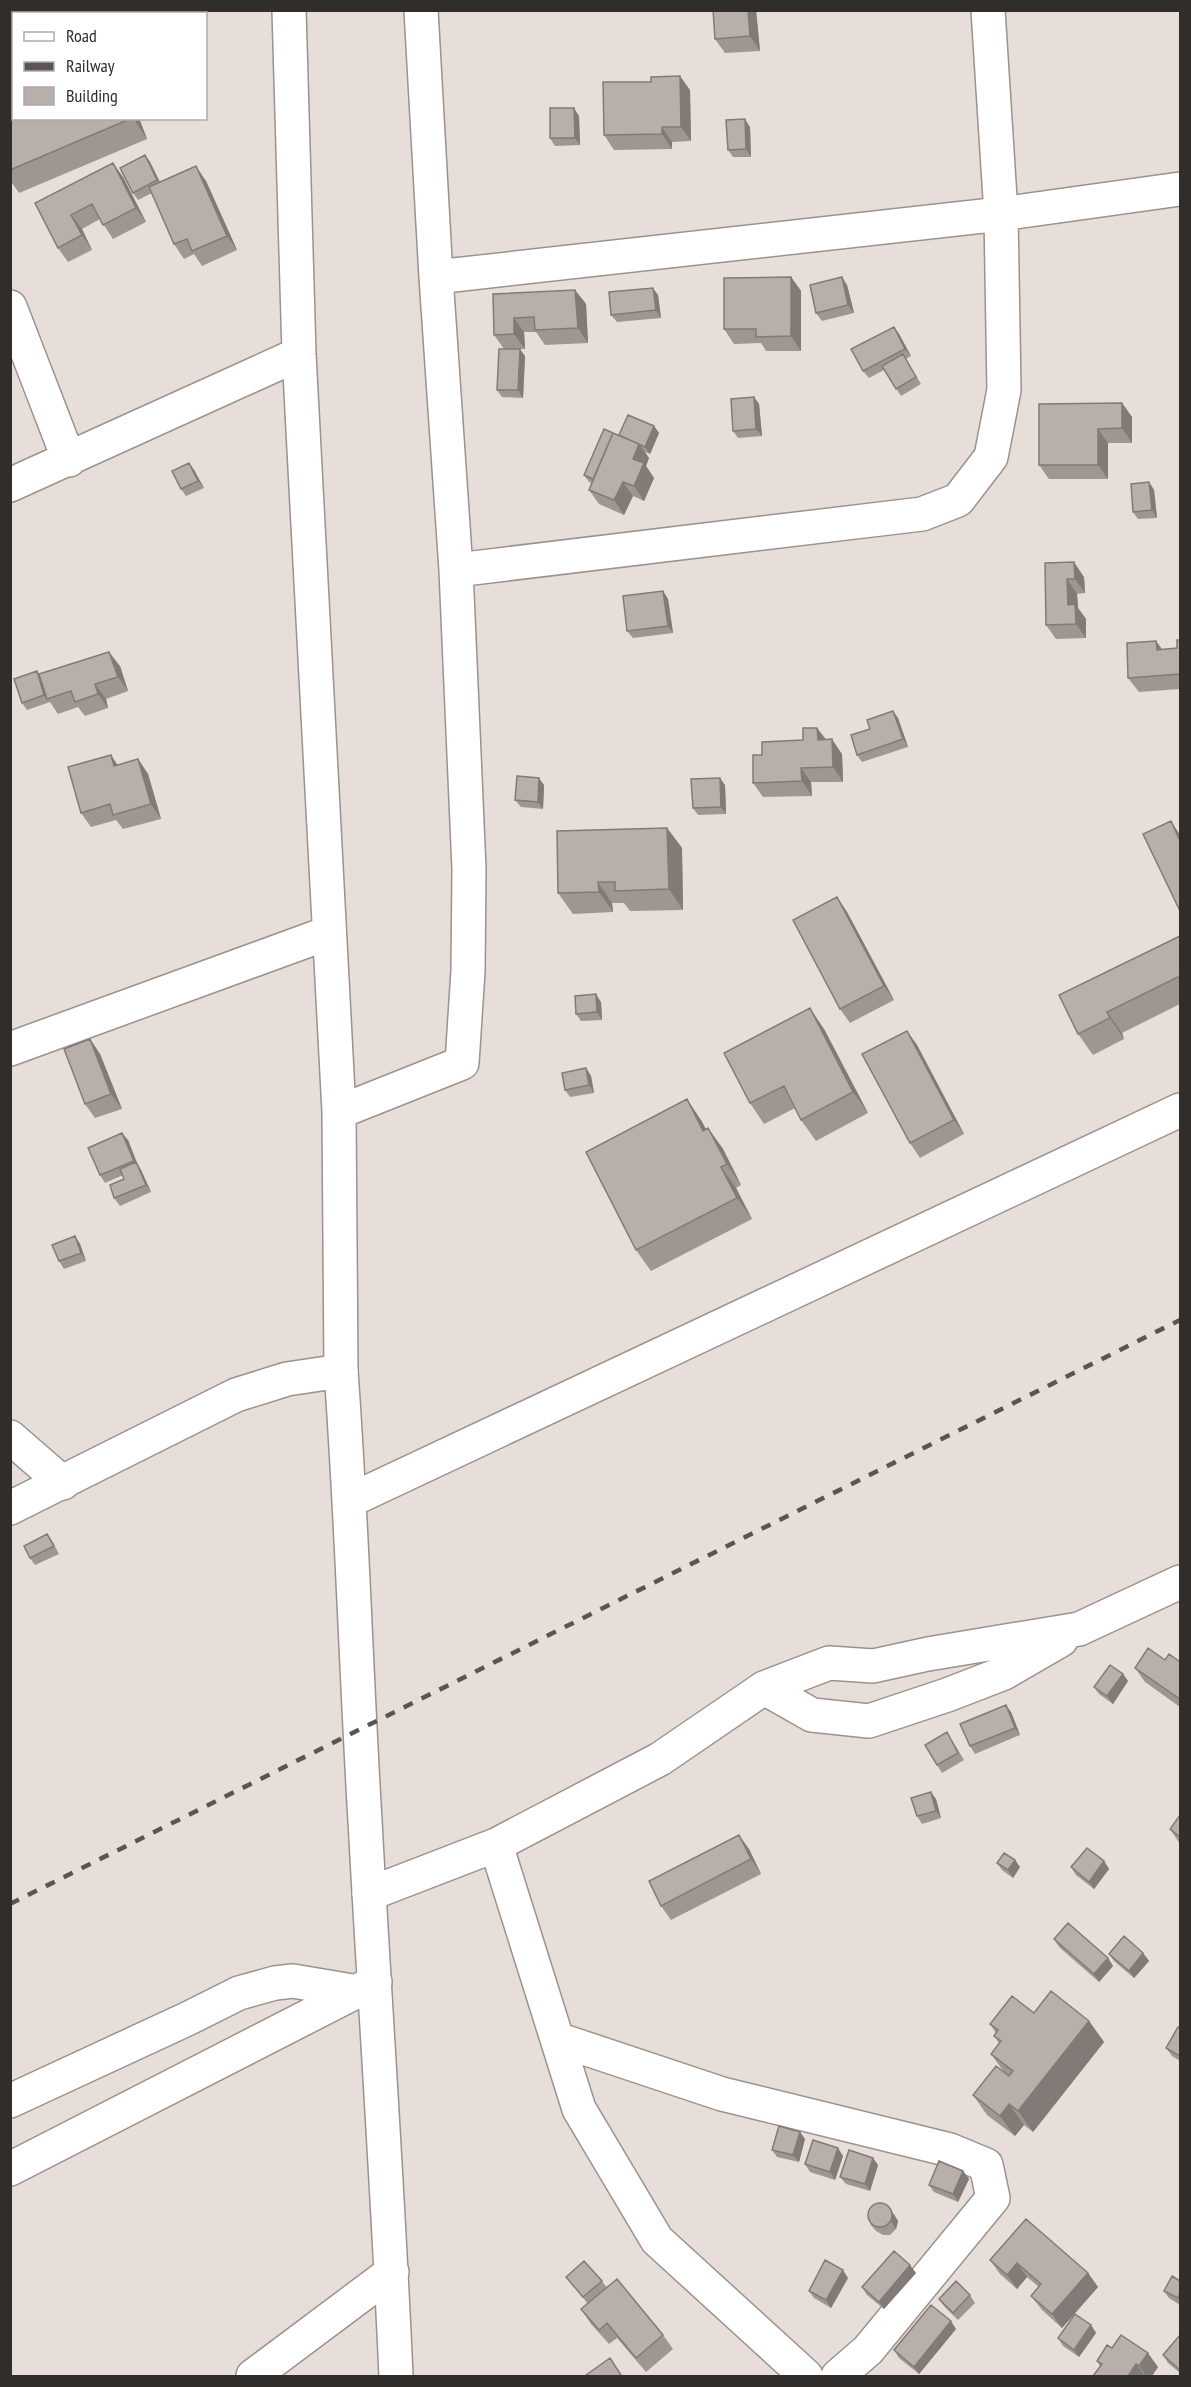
<svg xmlns="http://www.w3.org/2000/svg" width="1191" height="2387" viewBox="0 0 1191 2387" font-family="'PT Sans Narrow',sans-serif">
<style>
.lines{fill:none;stroke-linecap:round;stroke-linejoin:round}
.minor-casing{stroke:#9b928d;stroke-width:36}
.tertiary-casing{stroke:#9b928d;stroke-width:36}
.minor{stroke:#fff;stroke-width:33}
.tertiary{stroke:#fff;stroke-width:33}
.rail{stroke:#5a5452;stroke-width:4.5;stroke-dasharray:10 10;stroke-linecap:butt}
.wall{fill:#9f9692}
.shaded-wall{fill:#827a77}
.building{fill:#b9afaa;stroke:#827a77;stroke-width:1.5}
</style>
<rect width="100%" height="100%" fill="#e8ded9"/>
<g class="lines">
<g class="minor-casing">
<path id="minor" d="M289 10 299 354 339 1112 341 1371
M436 277 1001 214 1180 189
M10 307 69 460
M10 485 299 354
M456 570 922 514 958 500 991 457 1004 390 1001 214 988 10
M10 1049 328 933
M339 1112 462 1063 468 971 469 869 456 570 436 277 421 10
M10 1437 63 1483
M351 1500 1180 1110
M764 1688 812 1715 869 1721 947 1695 1004 1673 1061 1640
M496 1845 660 1759 764 1688 829 1663 873 1666 928 1654 1079 1629 1180 1582
M369 1894 496 1845 579 2109 657 2240 806 2376
M557 2039 722 2094 950 2150 986 2165 993 2198 868 2350 838 2376
M10 2101 187 2019 239 1993 275 1983 293 1981 358 1992
M10 2169 375 1982
M253 2376 392 2272"/>
</g>
<g class="tertiary-casing">
<path id="tertiary" d="M10 1508 236 1395 287 1379 341 1371C352 1521 356 1671 365 1821 375 2006 388 2191 396 2376"/>
</g>
<use href="#minor" class="minor"/>
<use href="#tertiary" class="tertiary"/>
<path class="rail" d="M10 1904 1180 1320"/>
</g>
<path class="wall" d="M756 10 760 51 725 53 715 39Z
M690 90 691 141 672 142V149L614 150 604 135Z
M10 93 139 118 147 139 19 193 10 180Z
M579 116 580 145 555 146 550 138Z
M750 127 751 157H733L728 150Z
M145 155 150 162 160 182 206 181 237 250 202 266 194 254 184 259 174 244 152 193 138 200 133 193Z
M123 177 146 222 113 239 100 219 82 229 92 250 68 262 58 248 35 203Z
M791 277 801 291V351H766L761 343 734 344 724 329Z
M847 285 854 313 822 321 816 313Z
M575 290 586 304 588 343 545 345 536 332H524L525 349H515L525 356 523 398 502 397 497 390 504 349 494 335 493 294Z
M658 295 661 318 617 322 611 315Z
M894 327 899 334 911 356 906 359 921 384 901 396 884 370 869 378 863 371Z
M754 397 759 404 762 436 738 438 733 431Z
M1122 403 1132 417V443H1108V479H1049L1039 465Z
M654 426 659 433 650 454 645 452 649 458 646 466 654 478 644 501 633 496 624 515 599 504 589 490 591 483 589 482 584 475 619 435Z
M189 463 194 470 204 488 186 496 181 489Z
M1149 482 1154 490 1157 518 1138 519 1133 512Z
M1045 563 1084 577 1085 593 1077 594 1078 608 1086 619V638L1056 639 1046 625Z
M663 591 668 599 673 633 633 638 627 631Z
M1180 640V689L1139 692 1128 678 1156 641 1162 649 1177 648Z
M120 666 128 691 106 699 108 708 85 716 78 707 58 714 50 702 27 710 22 703 40 676Z
M893 711 898 718 908 747 862 762 857 755 870 729Z
M817 728 825 739 842 754 843 782H811L812 796 763 797 753 783 762 755 803 740Z
M138 759 148 774 161 819 123 829 116 820 91 827 81 813 118 765Z
M544 785 543 809 521 807 515 800Z
M725 785 726 814 698 815 693 808Z
M667 828 682 848 683 910 630 911 624 903H612L613 912 573 914 558 893Z
M837 897 847 912 894 1000 850 1023 840 1009Z
M1180 936V1004L1122 1033 1124 1039 1093 1055 1078 1034Z
M601 1002 602 1020 581 1021 576 1014Z
M824 1029 868 1113 816 1141 801 1120 795 1108 764 1124 750 1103Z
M907 1031 917 1045 964 1134 920 1158 910 1143Z
M90 1039 100 1054 122 1109 95 1118 85 1104Z
M586 1068 591 1076 594 1093 570 1097 565 1090Z
M701 1120 706 1129 708 1128 723 1149 741 1185 736 1188 752 1219 651 1271 636 1250Z
M128 1140 137 1163 141 1170 151 1192 120 1206 114 1198 124 1179 123 1175 105 1183 100 1175Z
M75 1236 80 1244 86 1261 64 1269 59 1261Z
M52 1541 59 1554 35 1565 30 1558Z
M1165 1660 1180 1662V1707L1145 1682 1135 1668Z
M1123 1674 1128 1681 1113 1704 1099 1694 1094 1687Z
M1011 1712 1020 1735 975 1754 970 1746Z
M952 1740 964 1760 942 1773 937 1765Z
M936 1799 941 1818 922 1824 917 1816Z
M1180 1815V1844L1170 1829Z
M749 1849 761 1874 671 1920 661 1906Z
M1015 1860 1020 1867 1013 1878 1002 1870 997 1863Z
M1104 1861 1109 1869 1094 1889 1076 1875 1071 1867Z
M1054 1939 1108 1958 1113 1966 1099 1982 1059 1947Z
M1143 1953 1149 1961 1134 1978 1114 1961 1109 1954Z
M1034 2013 1089 2021 1104 2042 1033 2132 1024 2125 1015 2136 987 2115 973 2095 1004 2072 991 2054 999 2043 994 2036 996 2033 990 2024Z
M1180 2028V2061L1172 2056 1166 2048Z
M805 2139 799 2162 777 2157 772 2150Z
M843 2156 835 2180 810 2172 805 2164Z
M873 2158 878 2165 870 2191 846 2184 840 2177Z
M963 2171 969 2179 958 2202 934 2192 929 2185Z
M894 2214 898 2221 896 2229 890 2235H883L876 2231 870 2224Z
M990 2260 1088 2273 1098 2287 1062 2328 1042 2310 1031 2296 1039 2287 1027 2277 1017 2289 1000 2274Z
M916 2273 884 2309 867 2295 862 2287Z
M566 2277 602 2281 607 2288 663 2335 673 2349 646 2372 617 2338 609 2344 591 2324 581 2309 588 2304Z
M848 2278 831 2308 814 2298 809 2291Z
M1180 2281V2305L1169 2298 1164 2291Z
M970 2295 975 2303 958 2320 944 2306 939 2299Z
M1091 2325 1096 2333 1079 2357 1063 2346 1058 2338Z
M956 2329 919 2374 899 2358 894 2350Z
M1180 2335V2373L1168 2363 1163 2355Z
M1112 2348 1158 2367 1152 2376H1094L1100 2366 1097 2361Z"/>
<path class="shaded-wall" d="M748 10H756L760 51 750 36Z
M680 76 690 90 691 141 681 127Z
M574 108 579 116 580 145 575 138Z
M133 118H139L147 139Z
M745 119 750 127 751 157 746 149Z
M662 127 672 142V149L662 134Z
M145 155 150 162 162 187 157 180Z
M113 163 123 177 146 222 136 208Z
M196 166 206 181 237 250 227 236Z
M71 215 82 229 92 250 82 235Z
M791 277 801 291V351L791 336Z
M842 277 847 285 854 313 848 305Z
M653 288 658 295 661 318 656 310Z
M575 290 586 304 588 343 578 328Z
M514 318 524 332 525 349 514 334Z
M894 327 899 334 911 356 905 349Z
M520 349 525 356 523 398 518 390Z
M754 397 759 404 762 436 756 429Z
M1122 403 1132 417V443L1122 428Z
M654 426 659 433 650 454 645 447Z
M1098 429 1108 443V479L1098 465Z
M639 444 649 458 646 466 654 478 644 501 634 486 633 459Z
M189 463 194 470 204 488 198 481Z
M623 482 633 496 624 515 614 500Z
M1149 482 1154 490 1157 518 1152 510Z
M1074 562 1084 577 1085 593 1075 579Z
M1067 579 1077 594 1078 608 1086 619V638L1076 624 1068 605Z
M663 591 668 599 673 633 668 626Z
M1156 641 1166 656 1157 650Z
M109 652 120 666 128 691 118 677Z
M37 671 42 679 47 699 50 702 44 695Z
M95 684 106 699 108 708 98 694Z
M893 711 898 718 908 747 903 739Z
M817 728 828 742 818 740Z
M832 739 842 754 843 782 833 767Z
M111 755 121 770 114 766Z
M138 759 148 774 161 819 151 804Z
M801 768 811 782 812 796 802 781Z
M539 778 544 785 543 809 538 802Z
M720 778 725 785 726 814 721 807Z
M1171 821 1180 835V841Z
M667 828 682 848 683 910 669 889Z
M598 882 612 903 613 912 599 892Z
M837 897 847 912 894 1000 884 986Z
M596 994 601 1002 602 1020 597 1012Z
M810 1008 824 1029 868 1113 853 1092Z
M1107 1012 1122 1033 1124 1039 1110 1018Z
M907 1031 917 1045 964 1134 954 1120Z
M90 1039 100 1054 122 1109 111 1094Z
M586 1068 591 1076 594 1093 589 1085Z
M687 1099 701 1120 717 1151 703 1131Z
M708 1128 723 1149 741 1185 727 1164Z
M122 1133 128 1140 137 1163 141 1170 151 1192 146 1185 139 1168 134 1161Z
M721 1167 736 1188 752 1219 737 1198Z
M75 1236 80 1244 86 1261 81 1253Z
M1123 1674 1128 1681 1113 1704 1107 1696Z
M1006 1705 1011 1712 1020 1735 1015 1728Z
M931 1792 936 1799 941 1818 936 1811Z
M739 1835 749 1849 761 1874 751 1859Z
M1015 1860 1020 1867 1013 1878 1008 1870Z
M1104 1861 1109 1869 1094 1889 1089 1882Z
M1143 1953 1149 1961 1134 1978 1129 1971Z
M1108 1958 1113 1966 1099 1982 1094 1974Z
M1089 2021 1104 2042 1033 2132 1018 2111Z
M1009 2104 1024 2125 1015 2136 1000 2116Z
M800 2132 805 2139 799 2162 793 2155Z
M838 2148 843 2156 835 2180 830 2172Z
M873 2158 878 2165 870 2191 865 2184Z
M963 2171 969 2179 958 2202 953 2194Z
M889 2207 898 2221 896 2229 891 2221Z
M1017 2263 1027 2277 1017 2289 1007 2275Z
M910 2265 916 2273 884 2309 879 2302Z
M843 2270 848 2278 831 2308 826 2300Z
M1088 2273 1098 2287 1062 2328 1052 2314Z
M951 2321 956 2329 919 2374 914 2367Z
M1091 2325 1096 2333 1079 2357 1074 2350Z
M1148 2353 1158 2367 1152 2376H1146L1139 2366Z
M1136 2364 1145 2376H1128Z"/>
<path class="building" d="M713 10H748L750 36 715 39Z
M680 76 681 127H662V134L604 135 603 82H651V77Z
M14 92V118H132L10 170V93Z
M550 108H574L575 138H550Z
M745 119 746 149 728 150 726 120Z
M145 155 157 180 133 193 120 168Z
M113 163 136 208 103 225 92 204 71 215 82 235 58 248 35 203Z
M196 166 227 236 192 251 187 239 174 244 149 187Z
M791 277V336L756 337V329H724V278Z
M842 277 848 305 816 313 810 285Z
M653 288 656 310 611 315 609 292Z
M575 290 578 328 535 330 534 317 514 318V334L494 335 493 294Z
M894 327 905 349 863 371 851 349Z
M499 349H520L518 390H497Z
M903 354 916 377 896 389 882 366Z
M754 397 756 429 733 431 731 399Z
M1122 403V428L1098 429V465H1039V404Z
M628 415 654 426 645 447 619 435Z
M604 429 613 433 593 479 584 475Z
M613 433 639 444 633 459 644 463 634 486 623 482 614 500 589 490Z
M189 463 198 481 181 489 172 471Z
M1149 482 1152 510 1133 512 1131 484Z
M1074 562 1075 579H1067L1068 605 1075 604 1076 624 1046 625 1045 563Z
M663 591 668 626 627 631 623 596Z
M1177 640H1180V674L1128 678 1127 643 1156 641 1157 650 1177 648Z
M109 652 118 677 95 684 98 694 75 702 71 691 47 699 39 674Z
M37 671 44 695 22 703 14 679Z
M893 711 903 739 857 755 851 735 870 729 867 720Z
M803 728H817L818 740 832 739 833 767 801 768 802 781 753 783V755H762V742L803 740Z
M111 755 114 766 138 759 151 804 113 815 110 804 81 813 68 767Z
M517 776 539 778 538 802 515 800Z
M720 778 721 807 693 808 691 779Z
M1171 821 1180 841V911L1143 834Z
M667 828 669 889 615 891V882H598L599 892 558 893 557 831Z
M837 897 884 986 840 1009 793 920Z
M1180 936V976L1107 1012 1110 1018 1078 1034 1059 995Z
M596 994 597 1012 576 1014 575 996Z
M810 1008 853 1092 801 1120 784 1086 750 1103 724 1053Z
M907 1031 954 1120 910 1143 862 1054Z
M90 1039 111 1094 85 1104 64 1049Z
M586 1068 589 1085 565 1090 562 1073Z
M687 1099 703 1131 708 1128 727 1164 721 1167 737 1198 636 1250 586 1152Z
M122 1133 134 1161 100 1175 88 1148Z
M136 1162 146 1185 114 1198 110 1185 124 1179 120 1169Z
M75 1236 81 1253 59 1261 52 1245Z
M47 1534 54 1546 30 1558 24 1546Z
M1148 1648 1165 1660 1169 1654 1180 1662V1699L1135 1668Z
M1110 1665 1123 1674 1107 1696 1094 1687Z
M1006 1705 1015 1728 970 1746 960 1724Z
M947 1732 958 1753 937 1765 925 1745Z
M931 1792 936 1811 917 1816 911 1798Z
M1180 1815V1837L1170 1829Z
M739 1835 751 1859 661 1906 649 1881Z
M1087 1848 1104 1861 1089 1882 1071 1867Z
M1004 1853 1015 1860 1008 1870 997 1863Z
M1068 1923 1108 1958 1094 1974 1054 1939Z
M1124 1936 1143 1953 1129 1971 1109 1954Z
M1051 1991 1089 2021 1018 2111 1009 2104 1000 2116 973 2095 996 2066 1009 2076 1013 2071 991 2054 1001 2041 994 2036 998 2030 990 2024 1012 1996 1034 2013Z
M1178 2027 1180 2028V2056L1166 2048Z
M779 2126 800 2132 793 2155 772 2150Z
M813 2140 838 2148 830 2172 805 2164Z
M849 2150 873 2158 865 2184 840 2177Z
M939 2161 963 2171 953 2194 929 2185Z
M868 2215a12 12 0 1 1 24 0a12 12 0 1 1-24 0Z
M1026 2219 1088 2273 1052 2314 1031 2296 1041 2284 1017 2263 1007 2275 990 2260Z
M894 2251 910 2265 879 2302 862 2287Z
M825 2260 843 2270 826 2300 809 2291Z
M584 2261 602 2281 583 2297 566 2277Z
M1172 2276 1180 2281V2293L1178 2298 1164 2291Z
M617 2279 663 2335 636 2358 607 2323 599 2330 581 2309Z
M956 2281 970 2295 953 2313 939 2299Z
M931 2305 951 2321 914 2367 894 2350Z
M1075 2314 1091 2325 1074 2350 1058 2338Z
M1121 2335 1148 2353 1139 2366 1136 2364 1128 2376H1093L1102 2364 1097 2361 1107 2345 1112 2348Z
M1180 2335V2370L1163 2355Z
M610 2358 621 2375 619 2376H587L586 2375Z"/>
<rect width="1191" height="2387" fill="none" stroke="#312d2b" stroke-width="24"/>
<rect x="12" y="12" width="195" height="108" fill="#ffffff" stroke="#adabaa" stroke-width="1.5"/>
<rect x="24" y="32" width="30" height="9" fill="#ffffff" stroke="#adabaa" stroke-width="1.5"/>
<text x="66" y="42" font-size="18" fill="#312d2b">Road</text>
<rect x="24" y="62" width="30" height="9" fill="#5a5452" stroke="#adabaa" stroke-width="1.5"/>
<text x="66" y="72" font-size="18" fill="#312d2b">Railway</text>
<rect x="24" y="87" width="30" height="18" fill="#b9afaa" stroke="#adabaa" stroke-width="1.5"/>
<text x="66" y="102" font-size="18" fill="#312d2b">Building</text>
</svg>
